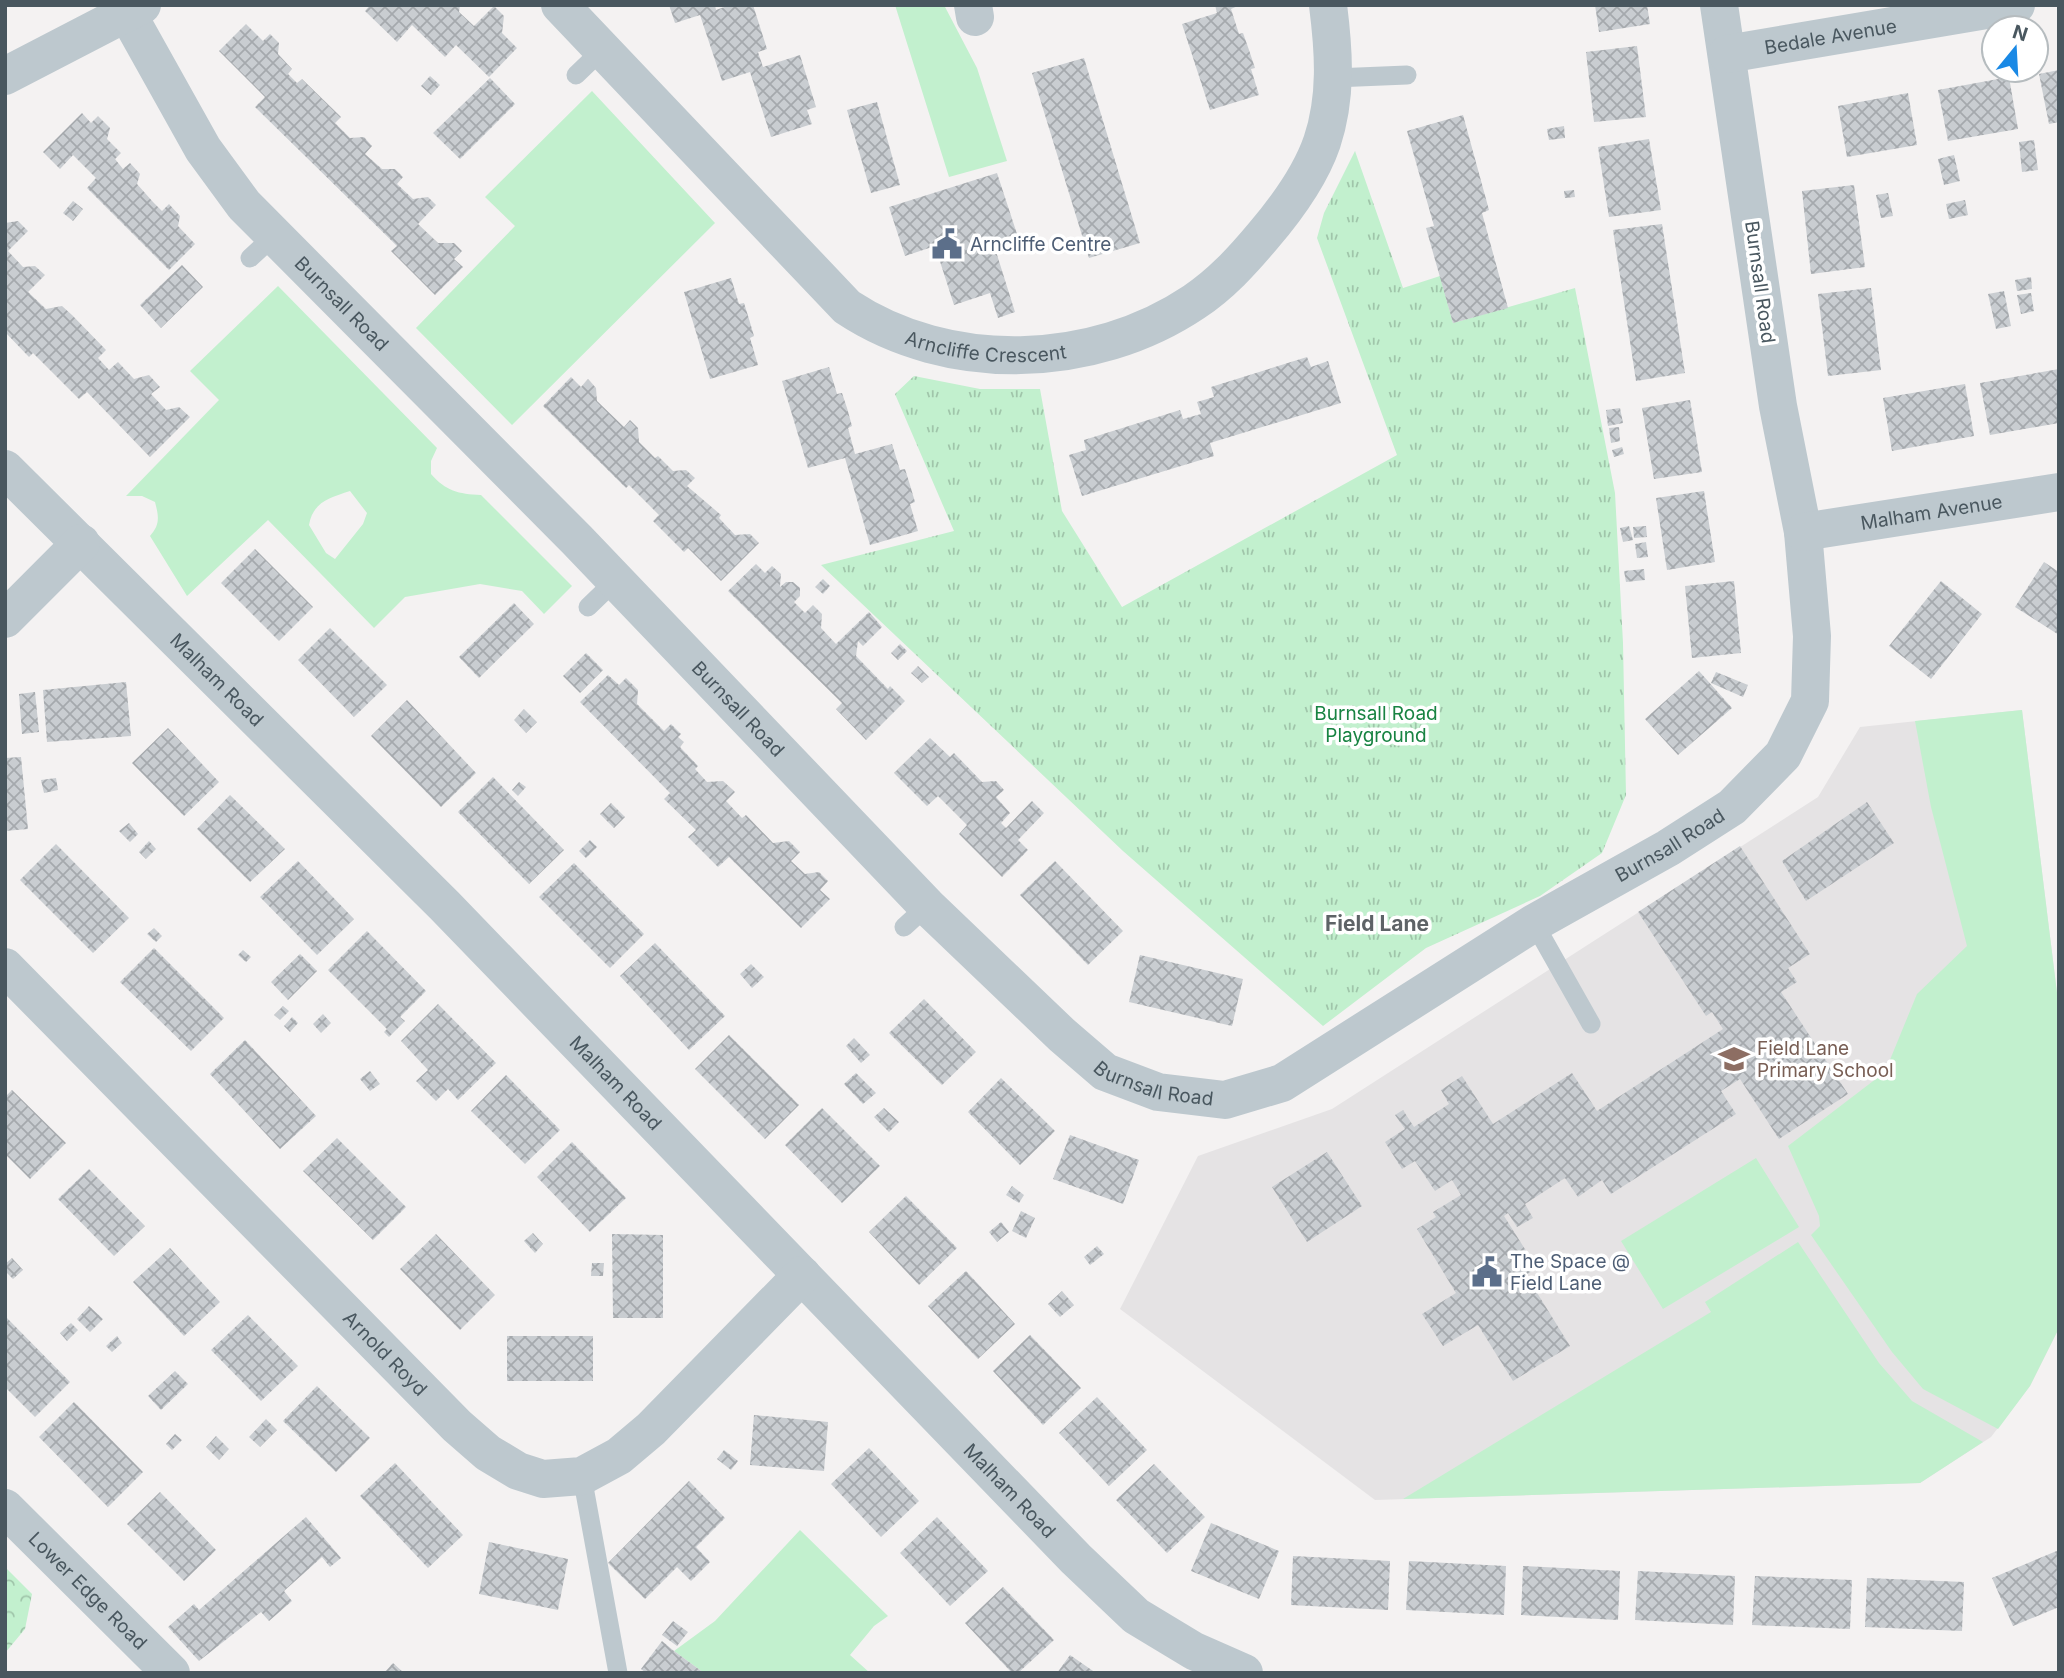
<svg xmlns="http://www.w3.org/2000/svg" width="2064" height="1678" viewBox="0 0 2064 1678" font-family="Inter,sans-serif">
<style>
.education{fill:#e5e3e4}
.grass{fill:#c2f0ce;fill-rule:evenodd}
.forest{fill:url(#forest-crowns)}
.park{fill:url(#park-tufts)}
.building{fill:url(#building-cross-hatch)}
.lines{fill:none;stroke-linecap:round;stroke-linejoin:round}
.service{stroke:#bdc8ce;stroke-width:19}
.minor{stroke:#bdc8ce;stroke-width:38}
.tertiary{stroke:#bdc8ce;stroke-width:38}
.labels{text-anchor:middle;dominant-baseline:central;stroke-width:7;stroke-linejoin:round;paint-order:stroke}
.street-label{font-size:19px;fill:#49575f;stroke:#fff}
.service-label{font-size:19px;fill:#4e5e75;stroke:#fff;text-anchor:start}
.park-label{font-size:19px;fill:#188342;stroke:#fff}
.education-label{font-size:19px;fill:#785e54;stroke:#fff;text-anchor:start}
.neighbourhood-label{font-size:21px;font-weight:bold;fill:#5e6367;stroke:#fff}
</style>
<defs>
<pattern id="forest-crowns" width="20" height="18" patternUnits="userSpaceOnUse" patternTransform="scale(1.75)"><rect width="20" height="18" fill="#c2f0ce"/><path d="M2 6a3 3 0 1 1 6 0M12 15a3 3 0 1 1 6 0" fill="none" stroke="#a0c5aa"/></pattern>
<pattern id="park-tufts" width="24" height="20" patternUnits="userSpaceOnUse" patternTransform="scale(1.75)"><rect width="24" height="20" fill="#c2f0ce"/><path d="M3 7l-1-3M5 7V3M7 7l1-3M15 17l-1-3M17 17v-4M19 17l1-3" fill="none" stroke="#a0c5aa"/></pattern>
<pattern id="building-cross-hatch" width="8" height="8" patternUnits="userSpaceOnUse" patternTransform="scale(1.75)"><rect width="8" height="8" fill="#c9cdd1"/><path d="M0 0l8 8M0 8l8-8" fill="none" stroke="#a5a9ad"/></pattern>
</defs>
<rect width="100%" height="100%" fill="#f4f2f2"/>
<path class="education" d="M2022 710 2059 1009V1328L2030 1386 1991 1437 1920 1483 1375 1500 1120 1309 1198 1156 1332 1109 1818 797 1860 727Z"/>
<path class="grass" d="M895 5H944L977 68 1007 161 949 177Z
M592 91 715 223 512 425 416 328 515 226 485 197Z
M278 286 437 448 431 461V474C446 491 458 494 481 495L572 586 544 614 522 591 480 584 405 597 374 628 268 520 187 596 150 536C160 525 159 517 155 502L142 496H126L219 400 190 371ZM350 491 367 513 363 524 335 559 326 553 309 525C313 502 329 498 350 491Z
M2022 710 2059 1009V1328L2030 1386 1998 1429 1923 1389 1892 1352 1811 1235 1820 1226 1819 1216 1788 1146 1885 1072 1917 994 1967 946 1931 807 1915 721Z
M1756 1158 1799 1227 1663 1309 1621 1241Z
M1798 1242 1879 1363 1912 1401 1983 1442 1920 1483 1403 1499 1711 1312 1705 1302Z
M800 1530 888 1616 874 1626 850 1655 870 1673H704L674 1651 715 1621Z"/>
<path class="forest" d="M5 1567 32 1594 25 1629 5 1653Z"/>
<path class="park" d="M1355 151 1403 288 1440 276 1453 323 1575 288 1615 493 1623 643 1626 795 1602 853 1540 896 1426 948 1323 1026 1123 851 821 565 954 531 895 394 914 376 980 389H1040L1062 511 1122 607 1397 455 1317 238 1324 213Z"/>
<path class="building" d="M370 5H460L459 12 474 26 494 6 504 16 502 33 517 48 489 77 456 45 445 57 412 25 397 42 365 11Z
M669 5H715L716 10 730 5H753L767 49 758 52 763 67 800 55 816 107 807 110 812 124 771 137 750 72 722 81 700 15 675 23Z
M1215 5H1240L1231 9 1239 34 1243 33 1249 50 1255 68 1251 69 1259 95 1210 110 1182 24 1217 13Z
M1595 5H1647L1650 24 1599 32Z
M246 24 263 41 270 34 279 43 278 54 292 69 288 74 297 83 302 79 341 117 335 123 350 138 364 137 372 146 365 154 382 169H395L403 177 397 184 413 199 428 197 436 205 418 224 438 243H454L462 251 454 259 463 267 435 295 391 251 397 246 255 107 265 97 219 51Z
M1637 46 1646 117 1594 122 1586 52Z
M1084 58 1140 243 1089 258 1032 73Z
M2059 70V122L2049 124 2039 74Z
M430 76 440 85 431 95 421 86Z
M2009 77 2018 129 1948 141 1938 90Z
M490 78 515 104 460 159 433 133Z
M1908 93 1917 145 1847 157 1838 106Z
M877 102 900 185 871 193 847 110Z
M82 113 91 123 98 116 110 128 107 139 121 153 115 159 123 169 130 163 140 174 137 184 153 202 162 211 169 204 180 216 178 226 195 244 169 270 87 188 96 178 73 155 60 169 43 152Z
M1463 115 1489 210 1482 213 1508 308 1453 323 1426 228 1434 226 1407 131Z
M1564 126 1565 138 1549 140 1547 129Z
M1649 139 1661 210 1609 217 1598 147Z
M2034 140 2038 170 2022 172 2019 142Z
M1954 155 1960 181 1944 185 1938 159Z
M997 173 1017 234 993 242 1015 312 998 318 990 293 954 305 935 246 905 256 889 207Z
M1854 185 1865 267 1811 274 1802 191Z
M1574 190 1575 197 1565 198 1564 191Z
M1888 193 1893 216 1881 218 1876 195Z
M1965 200 1968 215 1949 219 1946 204Z
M73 201 83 209 73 221 63 213Z
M18 221 28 231 8 251 23 267 35 266 45 275 28 292 46 309 62 306 72 315 106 350 98 358 109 370 118 362 134 379 149 375 160 387 151 394 166 410 179 407 190 417 150 457 87 392 79 399 33 353 29 357 5 332V223Z
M1662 224 1685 373 1636 381 1613 230Z
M182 265 203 287 161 328 140 305Z
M2031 277 2032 289 2017 291 2015 280Z
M731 278 739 304 744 303 749 319 754 336 750 338 758 365 710 379 684 292Z
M1871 288 1881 370 1828 376 1818 294Z
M2004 291 2011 326 1996 329 1988 294Z
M2031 293 2034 311 2021 314 2017 295Z
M1307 357 1311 367 1328 361 1341 403 1210 443 1214 456 1082 496 1069 455 1086 450 1084 440 1180 410 1183 419 1201 414 1197 402 1214 397 1211 387Z
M829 367 837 394 842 393 847 408 852 426 848 428 855 454 892 444 900 470 905 469 910 485 915 502 910 504 918 531 870 545 845 458 808 468 782 381Z
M2059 369V423L1990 435 1980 383Z
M571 377 581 387 588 379 596 388 597 401 624 427 630 420 638 428 639 442 655 458 658 456 673 471 686 470 695 478 687 486 721 515 719 518 735 535 750 534 759 543 721 581 688 548 684 552 653 521 659 515 629 485 626 488 543 406Z
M1965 384 1974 436 1892 451 1883 398Z
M1690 400 1702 472 1654 479 1642 408Z
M1620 408 1623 423 1608 426 1606 410Z
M1619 427 1620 441 1611 443 1609 428Z
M1622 447 1624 454 1614 457 1612 450Z
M1704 491 1715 562 1667 570 1656 498Z
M1629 526 1633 540 1623 542 1620 528Z
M1646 526 1647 537 1634 538 1633 527Z
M1646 542 1648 557 1637 558 1635 544Z
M255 549 313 607 279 641 221 583Z
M2044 562 2059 572V635L2015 607Z
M756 564 765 573 772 566 781 574 780 587 786 582H793L800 588V596L794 602 805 613 813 605 822 614 821 628 836 644 869 612 882 627 863 646 858 641 856 656 888 689 890 686 905 701 866 740 836 709 842 703 728 591Z
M1644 569 1645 580 1626 582 1624 571Z
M823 579 830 586 823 594 815 587Z
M1734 581 1741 653 1692 658 1685 586Z
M1941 581 1982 614 1931 679 1889 646Z
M514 603 534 624 479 678 459 657Z
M330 628 387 685 354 717 298 660Z
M900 644 907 651 898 660 891 653Z
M586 653 603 670 580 693 563 676Z
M918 666 929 677 922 683 911 673Z
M1699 671 1732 708 1678 755 1645 719Z
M1716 672 1748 685 1743 697 1711 683Z
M608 675 619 685 626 678 638 690 637 704 664 731 671 724 681 734 678 737 684 742 680 747 698 766 695 769 707 782 723 781 735 792 726 801 742 818 746 815 773 843 789 841 800 852 791 861 805 874 819 872 828 881 820 890 830 899 801 928 729 857 718 867 688 837 696 830 664 799 670 793 580 702Z
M126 682 131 736 47 742 43 690Z
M35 692 39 732 22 734 19 694Z
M407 700 476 773 441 807 371 736Z
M524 709 537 722 526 733 514 720Z
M168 728 219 782 184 816 132 763Z
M930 738 950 757 954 753 982 782 996 781 1004 790 996 797 1010 813 1001 823 1006 828 1032 801 1044 813 1018 840 1028 850 1002 877 959 834 967 825 938 796 927 806 894 773Z
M21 757 28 829 5 831V758Z
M493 777 564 850 529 884 458 812Z
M56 778 58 790 44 793 41 780Z
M519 782 526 787 518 796 512 790Z
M230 795 285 849 250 882 197 829Z
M1867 802 1894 843 1806 901 1782 861Z
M611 803 625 817 614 828 600 814Z
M129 823 138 834 130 842 119 831Z
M590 840 597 847 586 858 579 851Z
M149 841 156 849 146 859 139 852Z
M56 844 129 918 93 953 20 880Z
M1740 846 1810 954 1788 968 1797 982 1781 992 1848 1094 1779 1139 1740 1079 1721 1091 1736 1114 1611 1194 1602 1180 1578 1197 1565 1178 1525 1204 1533 1218 1517 1227 1508 1213 1504 1216 1537 1268 1526 1275 1570 1346 1513 1381 1478 1325 1443 1346 1422 1314 1456 1293 1417 1229 1436 1217 1433 1212 1461 1195 1452 1180 1435 1191 1415 1161 1402 1169 1385 1142 1405 1129 1395 1115 1403 1110 1414 1127 1449 1104 1441 1090 1462 1076 1493 1124 1572 1073 1597 1111 1723 1029 1712 1012 1706 1016 1638 912Z
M298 861 354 919 317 955 260 897Z
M1055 861 1123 931 1088 965 1020 895Z
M574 863 644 934 610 968 539 897Z
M154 928 162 936 156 942 147 934Z
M367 931 426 991 400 1017 405 1021 389 1037 384 1032 387 1029 328 970Z
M655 943 725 1016 689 1050 620 976Z
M154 948 224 1018 191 1051 120 982Z
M243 950 251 957 246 962 238 955Z
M300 954 317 971 288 1000 271 982Z
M1140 955 1243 979 1232 1026 1129 1002Z
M751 964 764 977 752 988 740 974Z
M924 999 976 1052 942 1085 889 1033Z
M438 1004 496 1063 458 1100 448 1089 436 1101 416 1081 428 1070 401 1041Z
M283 1006 289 1011 280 1020 274 1015Z
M323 1014 331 1023 321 1033 313 1024Z
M292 1017 298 1023 290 1032 284 1026Z
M729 1035 799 1105 765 1139 695 1069Z
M854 1038 870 1055 861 1063 846 1046Z
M245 1040 316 1116 280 1149 210 1074Z
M370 1071 380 1084 370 1091 360 1079Z
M856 1073 876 1093 863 1104 844 1084Z
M506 1075 560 1130 525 1164 471 1111Z
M1001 1078 1055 1131 1020 1165 968 1112Z
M12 1090 66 1143 30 1179 5 1154V1097Z
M822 1108 880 1166 842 1203 785 1145Z
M884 1108 899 1122 889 1132 874 1117Z
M1070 1135 1139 1160 1123 1204 1053 1179Z
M337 1138 406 1207 373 1240 303 1171Z
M572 1142 626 1198 590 1232 537 1177Z
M1327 1152 1362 1206 1307 1242 1272 1187Z
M89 1169 145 1226 114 1256 58 1199Z
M1012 1186 1024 1195 1019 1203 1006 1195Z
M906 1196 957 1248 919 1285 869 1232Z
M1021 1211 1035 1218 1026 1238 1012 1231Z
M1001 1222 1009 1232 997 1242 989 1232Z
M533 1233 543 1244 535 1253 524 1241Z
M436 1234 495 1295 460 1330 400 1269Z
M612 1234 663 1235V1318H613Z
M1097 1246 1104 1254 1090 1265 1084 1257Z
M170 1248 220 1302 184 1336 133 1282Z
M12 1258 23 1270 13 1279 5 1271V1264Z
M592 1263H604L603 1276H591Z
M966 1271 1015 1324 978 1359 928 1306Z
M1062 1291 1074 1305 1060 1317 1048 1304Z
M89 1306 103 1319 90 1332 77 1319Z
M248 1315 298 1366 261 1401 211 1350Z
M5 1316 70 1382 35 1417 5 1387Z
M71 1323 78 1330 67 1341 60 1333Z
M1030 1335 1081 1388 1043 1425 993 1371Z
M117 1336 122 1343 112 1352 106 1346Z
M507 1336H593V1381H507Z
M175 1371 188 1384 161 1410 148 1396Z
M317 1386 370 1438 336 1472 283 1421Z
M1097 1397 1147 1450 1109 1486 1059 1433Z
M74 1402 143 1472 108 1507 39 1437Z
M754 1415 828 1422 824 1471 750 1465Z
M266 1419 277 1430 260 1447 249 1437Z
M175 1434 182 1440 172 1450 166 1444Z
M216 1436 229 1449 219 1460 206 1447Z
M869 1448 919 1501 881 1537 831 1484Z
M724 1450 738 1461 731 1470 717 1459Z
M395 1463 463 1535 428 1568 360 1496Z
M1154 1464 1205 1517 1167 1553 1116 1500Z
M689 1481 725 1518 696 1547 710 1562 691 1581 677 1567 645 1599 608 1563Z
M160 1492 216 1550 184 1581 127 1524Z
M306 1517 341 1558 330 1567 322 1557 284 1591 292 1601 269 1621 261 1612 199 1661 168 1627 194 1604 199 1610Z
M937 1517 988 1571 950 1606 900 1553Z
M1211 1523 1279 1551 1259 1599 1191 1571Z
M489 1542 568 1559 558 1610 479 1594Z
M2059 1550V1607L2013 1626 1992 1578Z
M1293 1556 1390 1561 1388 1610 1291 1605Z
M1409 1561 1506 1566 1504 1615 1406 1610Z
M1523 1566 1620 1571 1618 1620 1521 1615Z
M1638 1571 1735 1576 1733 1625 1635 1620Z
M1755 1576 1852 1580 1850 1629 1752 1625Z
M1867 1578 1964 1582 1962 1631 1865 1627Z
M1003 1587 1054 1640 1018 1673H1012L965 1623Z
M673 1621 688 1632 677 1646 662 1635Z
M662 1641 674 1651 704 1673H646L641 1669Z
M1070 1655 1096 1673H1057Z
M393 1663 404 1673H384Z"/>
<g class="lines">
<path class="service" d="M576 75 602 50
M1334 78 1407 75
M250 258 275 235
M588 607 616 580
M1534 923 1591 1024
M904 927 927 906
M582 1476 618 1673"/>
<g class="minor">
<path id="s1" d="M560 5 847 307C948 374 1093 370 1194 302 1221 284 1242 261 1263 236 1287 208 1310 177 1322 142 1337 97 1334 52 1328 5"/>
<path d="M973 5 975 17"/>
<path id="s2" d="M127 13 203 149 244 205 577 540 927 906 1062 1035 1105 1072 1158 1092 1225 1100 1282 1083 1534 923 1668 848 1732 807 1783 755 1810 701 1812 636 1803 532 1778 406 1719 5"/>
<path id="s3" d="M1727 54 2016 5"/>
<path d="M5 76 142 5"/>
<path id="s4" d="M5 469 445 906 1076 1559 1136 1616 1194 1651 1244 1673"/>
<path id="s5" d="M1803 532 2059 492"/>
<path d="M5 619 81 543"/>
<path id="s6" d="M5 967 457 1426 488 1453 518 1471 543 1479 582 1476 619 1456 651 1429 802 1275"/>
</g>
<path class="tertiary" id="s7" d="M5 1508 171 1673"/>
</g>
<defs>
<g id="civic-bare" transform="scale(2.415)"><path d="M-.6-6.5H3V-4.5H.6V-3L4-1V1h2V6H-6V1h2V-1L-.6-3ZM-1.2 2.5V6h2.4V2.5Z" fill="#5c6f8a" stroke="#fff" stroke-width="2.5" paint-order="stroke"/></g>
<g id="school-bare" transform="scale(2.415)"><path d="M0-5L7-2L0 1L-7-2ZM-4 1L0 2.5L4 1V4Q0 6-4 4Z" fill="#8d6e63" stroke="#fff" stroke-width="2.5" paint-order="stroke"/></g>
</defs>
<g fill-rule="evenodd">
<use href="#civic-bare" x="947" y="244"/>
<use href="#school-bare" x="1734" y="1059"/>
<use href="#civic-bare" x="1487" y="1272"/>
</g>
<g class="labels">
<g class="street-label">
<text stroke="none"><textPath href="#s3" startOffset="105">Bedale Avenue</textPath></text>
<text transform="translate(1760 282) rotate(82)">Burnsall Road</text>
<text stroke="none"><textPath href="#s2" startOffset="364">Burnsall Road</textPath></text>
<text stroke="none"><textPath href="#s1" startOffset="564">Arncliffe Crescent</textPath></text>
<text stroke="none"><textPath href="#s5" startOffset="130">Malham Avenue</textPath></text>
<text stroke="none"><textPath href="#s4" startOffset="299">Malham Road</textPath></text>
<text stroke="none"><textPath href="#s2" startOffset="931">Burnsall Road</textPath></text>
<text stroke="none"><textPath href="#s2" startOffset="2086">Burnsall Road</textPath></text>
<text stroke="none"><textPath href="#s2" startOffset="1498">Burnsall Road</textPath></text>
<text stroke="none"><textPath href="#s4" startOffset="866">Malham Road</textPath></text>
<text stroke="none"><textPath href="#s6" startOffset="542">Arnold Royd</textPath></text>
<text stroke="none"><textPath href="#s4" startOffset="1433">Malham Road</textPath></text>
<text stroke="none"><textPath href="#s7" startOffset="117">Lower Edge Road</textPath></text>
</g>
<g class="service-label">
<text x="970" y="244">Arncliffe Centre</text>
<text x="1510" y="1261">The Space @<tspan x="1510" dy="22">Field Lane</tspan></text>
</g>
<g class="park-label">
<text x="1376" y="713">Burnsall Road<tspan x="1376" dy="22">Playground</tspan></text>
</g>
<g class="education-label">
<text x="1757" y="1048">Field Lane<tspan x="1757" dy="22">Primary School</tspan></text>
</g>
<g class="neighbourhood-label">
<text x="1377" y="923">Field Lane</text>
</g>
</g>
<rect width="2064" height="1678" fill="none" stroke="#49575f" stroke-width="14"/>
<g transform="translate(2015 49) rotate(18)"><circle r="33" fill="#ffffff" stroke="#b6bcbf" stroke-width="2"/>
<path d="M0-5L12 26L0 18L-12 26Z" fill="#1a89e5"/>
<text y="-10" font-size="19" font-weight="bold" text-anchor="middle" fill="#49575f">N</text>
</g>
</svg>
